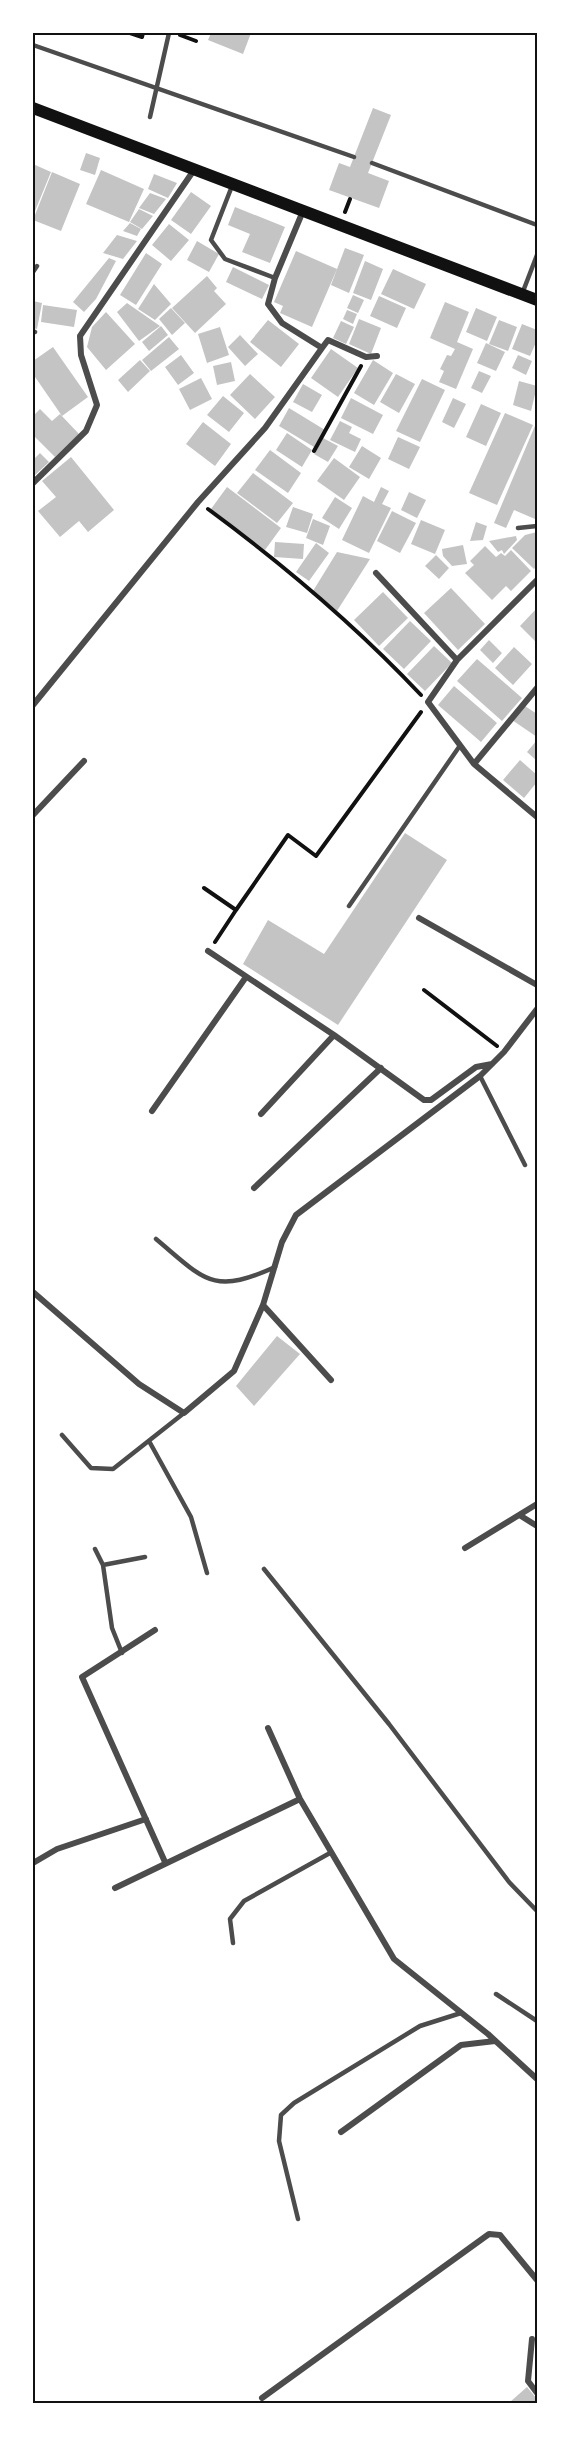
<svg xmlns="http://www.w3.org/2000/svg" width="570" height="2437" viewBox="0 0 570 2437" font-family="Figtree,sans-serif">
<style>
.building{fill:#c4c4c4}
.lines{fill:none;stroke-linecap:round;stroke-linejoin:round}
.path{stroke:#111;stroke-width:4}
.service{stroke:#4c4c4c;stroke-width:4.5}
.minor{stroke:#4c4c4c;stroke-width:6}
.secondary{stroke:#111;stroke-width:12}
.neatline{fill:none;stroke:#111;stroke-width:2}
</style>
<rect width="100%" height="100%" fill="#fff"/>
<path class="building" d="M211 33H251L243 54 208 40Z
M373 108 391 115 368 173 389 181 379 208 329 190 339 163 350 167Z
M86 153 100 158 95 175 80 170Z
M33 164 51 172 33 216Z
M101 170 144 189 129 222 86 204Z
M52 172 80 184 61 231 33 220Z
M154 174 177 183 168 198 148 189Z
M191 192 211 206 191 234 171 220Z
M150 193 166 199 154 214 139 208Z
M235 207 285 227 270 263 242 252 250 234 228 225Z
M139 209 153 216 142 229 130 222Z
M130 223 141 229 137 236 123 231Z
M169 224 189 240 171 261 152 245Z
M117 235 137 241 123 259 103 253Z
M197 241 219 254 209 272 187 260Z
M345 248 364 255 349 293 331 285Z
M296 251 337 269 312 327 280 313 283 306 274 302Z
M146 253 162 264 136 305 120 295Z
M109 258 116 261 96 299 84 312 73 302Z
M365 261 383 269 371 300 353 293Z
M233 267 269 285 262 299 226 282Z
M393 269 426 284 414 309 381 294Z
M207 276 217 288 214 291 226 304 195 333 172 308Z
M154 284 171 304 155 320 138 309Z
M353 295 364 300 358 313 347 308Z
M379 296 406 308 397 328 370 316Z
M33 301 42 303 37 329 33 328Z
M445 302 469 312 457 342 473 349 456 389 439 382 444 371 440 369 447 355 451 356 455 349 430 338Z
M127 303 160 326 139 341 117 312Z
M43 305 77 310 74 327 41 322Z
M171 308 185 323 172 335 159 319Z
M476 308 497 317 487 341 466 332Z
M347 310 357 314 353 324 343 319Z
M106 312 135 344 106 370 87 347 92 327Z
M359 319 381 328 371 354 349 344Z
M268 320 299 344 281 367 250 342Z
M499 320 517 327 508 351 489 344Z
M341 321 354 327 346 344 333 338Z
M522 324 537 330V340L530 356 512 349Z
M161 326 168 335 149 351 142 342Z
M220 327 229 355 207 363 198 334Z
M240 335 258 354 245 366 228 347Z
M169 337 179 349 151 371 142 360Z
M486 343 505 352 496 371 477 363Z
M53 347 88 397 62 416 33 374V361Z
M331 349 358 368 338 397 311 378Z
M181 355 194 373 178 385 165 367Z
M518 355 532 361 526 375 512 368Z
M140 360 150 371 128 392 118 380Z
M373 360 393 373 374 405 354 393Z
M231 362 235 381 217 385 213 366Z
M479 371 491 376 482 393 471 388Z
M250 374 275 397 255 419 230 395Z
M396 374 415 384 399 413 380 402Z
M201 378 212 399 190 410 179 389Z
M422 379 445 390 420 442 396 431Z
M519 381 537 386 531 411 513 405Z
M303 384 322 395 312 412 293 402Z
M223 396 244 413 229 432 207 415Z
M351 398 383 415 373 434 341 418Z
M453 398 466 404 454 428 442 422Z
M481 404 501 413 486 446 466 437Z
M289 408 325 430 314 447 279 426Z
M40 409 52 421 60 414 79 434 55 457 33 435V416Z
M505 413 533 425 497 505 469 493Z
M340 421 352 427 349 433 361 439 355 452 330 440Z
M537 421V513L535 519 514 510 506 528 494 523Z
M203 422 231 444 215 466 186 444Z
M287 433 312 450 302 467 276 450Z
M398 437 420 447 409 469 388 459Z
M323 438 338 446 328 462 314 454Z
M362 446 381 458 369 479 349 467Z
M270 450 301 473 288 493 255 470Z
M40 453 49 462 33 477V460Z
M71 457 114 510 88 532 79 521 60 537 38 511 56 497 42 481Z
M334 458 360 477 344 500 317 481Z
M253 473 293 503 277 523 237 493Z
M227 487 281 528 265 550 211 509Z
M381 487 389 491 382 504 391 508 369 553 342 540 363 496 374 502Z
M409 492 426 500 417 518 401 510Z
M335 497 352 508 339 529 322 518Z
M293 507 313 514 307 533 286 527Z
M392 511 416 523 400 553 377 541Z
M313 519 330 526 323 545 306 538Z
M421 520 445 530 435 554 411 544Z
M476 522 487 526 483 540 470 541Z
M537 532V566L534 569 512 548 525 535Z
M516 536 517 540 504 554 502 550 498 552 489 541Z
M275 542 304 544 303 559 274 557Z
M316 543 329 553 309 581 296 572Z
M463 545 467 564 452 566 443 556 442 549Z
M485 546 496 557 501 553 505 556 511 550 531 571 511 591 506 586 492 600 465 573 474 565 470 561Z
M337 552 370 559 337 611 313 591Z
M436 555 449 568 439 579 425 566Z
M451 588 485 624 458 650 424 613Z
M383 592 408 618 379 646 354 620Z
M537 608V643L520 626Z
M410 621 431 641 404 669 383 649Z
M489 640 502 653 493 663 480 650Z
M434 646 452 663 425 691 407 674Z
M514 647 532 664 513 685 495 668Z
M477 659 522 698 502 721 457 681Z
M454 686 497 723 481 742 438 705Z
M522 704 537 714V737L512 720Z
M537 740V761L527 752Z
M520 760 537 775V782L524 798 503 780Z
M405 833 447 860 338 1025 243 964 268 920 324 954Z
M277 1336 300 1354 254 1406 236 1386Z
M527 2387 537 2399V2404H512L510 2402Z"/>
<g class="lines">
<path class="path" d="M130 33 142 37 143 33
M180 35 196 41
M345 212 350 199
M314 451 361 366
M208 509C284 565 356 626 421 695
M204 888 236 910 215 942
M236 910 288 835 316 856 421 712
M424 990 497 1046"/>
<path class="service" d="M33 45 354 157
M150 117 169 33
M372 163 537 225
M232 186 211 240 225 259 275 278
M33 272 37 266
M522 294 537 255
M33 331 35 332
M518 528 537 526
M349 906 459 747
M480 1076 525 1165
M156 1239C204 1279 212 1296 275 1267
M62 1435 91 1468 113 1469 184 1413
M149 1441 191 1517 207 1573
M95 1549 103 1565 112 1628 122 1653
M103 1565 145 1557
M264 1569 389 1724 509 1882 537 1911
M233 1943 230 1919 244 1901 330 1853
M496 1994 537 2021
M298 2219 279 2141 281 2115 294 2103 420 2026 461 2013"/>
<path class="minor" d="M303 211 275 278 268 304 282 323 322 348 328 340 366 357 377 356
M33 483 86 431 97 405 81 355 80 336 194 170
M376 573 457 660
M537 580 457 660 428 702 474 764 537 817
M33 705 198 502 265 428 322 348
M474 764 537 688
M33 815 84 761
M419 918 537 985
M208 951 334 1035 424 1100H431L476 1067 492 1064
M152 1111 246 977
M261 1114 334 1035
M254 1188 381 1068
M33 1292 139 1384 184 1413 234 1371 263 1305 282 1242 296 1215 480 1076 504 1052 537 1009
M263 1305 331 1380
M521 1516 537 1526
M465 1548 537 1504
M155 1630 82 1677 165 1862
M268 1728 300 1799 394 1959 488 2034 537 2079
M33 1863 57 1849 146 1819
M115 1888 300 1799
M341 2132 461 2045 495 2041
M532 2339 528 2381 537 2393
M262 2398 489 2234 500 2235 537 2280"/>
<path class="secondary" d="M33 108 537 300"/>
</g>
<rect width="570" height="2437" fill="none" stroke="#ffffff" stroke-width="69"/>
<rect x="34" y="34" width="502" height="2368" class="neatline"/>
</svg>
